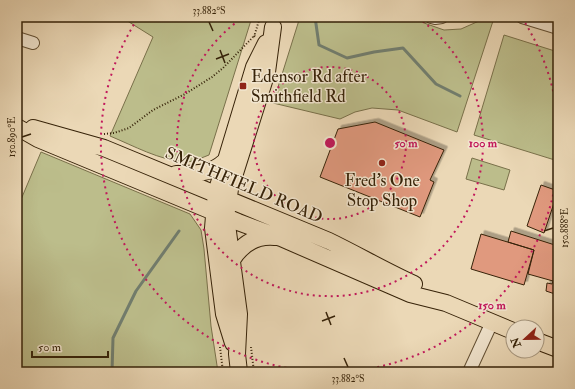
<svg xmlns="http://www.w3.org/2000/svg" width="575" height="389" viewBox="0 0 575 389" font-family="'IM FELL Double Pica',serif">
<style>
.green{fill:#bcbd8b;stroke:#79704a}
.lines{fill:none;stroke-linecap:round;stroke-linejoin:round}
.stream{stroke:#717d6e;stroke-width:3}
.building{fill:#e0997e;stroke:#362208;filter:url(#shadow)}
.minor-casing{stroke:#635034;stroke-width:14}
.major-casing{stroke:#362208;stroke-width:18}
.path{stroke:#362208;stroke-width:2;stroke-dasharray:1 2;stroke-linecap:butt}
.minor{stroke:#f2e6d0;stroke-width:12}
.major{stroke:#ebd8b6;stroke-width:16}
.ticks{fill:none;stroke:#362208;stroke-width:1.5}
.ring{fill:none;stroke:#c2185b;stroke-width:2;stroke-dasharray:2 4}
.poi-dot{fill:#8f2418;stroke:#f2e6d0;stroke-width:1.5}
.labels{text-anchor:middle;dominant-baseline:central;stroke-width:3;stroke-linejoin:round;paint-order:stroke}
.poi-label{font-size:17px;fill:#362208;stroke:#f2e6d0;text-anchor:start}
.street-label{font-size:17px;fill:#362208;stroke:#f2e6d0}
.centre{fill:#c2185b;stroke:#f2e6d0;stroke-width:2}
.ring-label{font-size:12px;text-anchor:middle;font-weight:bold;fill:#c2185b;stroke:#f2e6d0;stroke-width:3;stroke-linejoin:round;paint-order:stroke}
.neatline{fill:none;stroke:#362208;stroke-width:1.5}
.ticks-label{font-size:10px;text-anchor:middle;fill:#362208}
</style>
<defs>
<filter id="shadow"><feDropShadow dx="3.5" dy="-3.5" stdDeviation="0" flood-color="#0004"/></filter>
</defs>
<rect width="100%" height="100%" fill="#ebd8b6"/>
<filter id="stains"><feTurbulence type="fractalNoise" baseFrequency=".005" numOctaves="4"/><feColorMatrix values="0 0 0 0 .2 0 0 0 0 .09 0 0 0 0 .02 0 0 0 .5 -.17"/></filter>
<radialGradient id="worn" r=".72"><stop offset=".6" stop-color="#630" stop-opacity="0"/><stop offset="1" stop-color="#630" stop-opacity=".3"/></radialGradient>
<path class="green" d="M121 17H252L209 155C201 158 193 162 185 162 159 160 134 146 110 136L153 37Z
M300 17H419L424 23 444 30 461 29 479 21H493L457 132 398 110 372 108 355 112 340 119 273 103Z
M504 35 558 52V161L474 135Z
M41 152 190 214 201 230 204 249 211 326 218 372H17V209Z
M472 158 510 170 504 190 466 179Z"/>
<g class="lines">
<path class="stream" d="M315 17 319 45 347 58 374 52 403 48 436 84 460 96
M112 372 113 338 136 291 179 231"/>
</g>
<path class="building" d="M375 122 444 150 430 180 434 182 420 217 320 177 338 129Z
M541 185 558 191 544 233 527 226Z
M511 231 558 246V266L553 281 528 274 534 250 508 242Z
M481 234 534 250 524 285 471 269Z
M558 266V295L546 291 547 283 552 284Z"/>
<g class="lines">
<g class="minor-casing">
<path id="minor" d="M431 17 435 18 442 17
M522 17 558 28
M17 38 33 43
M469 372 492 322"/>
</g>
<g class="major-casing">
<path id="major" d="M17 127 38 139 238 222 281 238 410 294 446 303 513 331
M33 128 104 148 329 241C358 255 385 271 414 284
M176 174C193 174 212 174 224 162
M232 260C242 244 256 235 275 237
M537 341 558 349
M233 343 224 314 213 228 216 193 254 67 266 43
M239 372 237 354 239 314 226 217 230 189 267 72 273 27"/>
</g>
<path class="path" d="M254 37 260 17
M104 134 114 133 129 128 153 110 185 94 212 77 223 68 255 35
M220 347 223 372
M251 347 254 372"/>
<use href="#minor" class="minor"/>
<use href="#major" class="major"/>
</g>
<path class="ticks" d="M209 22 213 31M220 50 225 63M216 59 229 54M22 137 31 134M544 231 553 228M326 312 331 325M322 321 335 316M344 358 348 367"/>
<g class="ring">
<circle cx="330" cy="143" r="76"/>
<path d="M418 18A153 153 0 1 1 242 18"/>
<path d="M558 165A229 229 0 0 1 332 372M328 372A229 229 0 0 1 138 18M522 18A229 229 0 0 1 558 121"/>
</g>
<g class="poi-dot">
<rect x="239" y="82" width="8" height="8" rx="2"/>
<circle cx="382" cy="163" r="4"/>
</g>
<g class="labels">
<g class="poi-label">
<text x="251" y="76">Edensor Rd after<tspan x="251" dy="20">Smithfield Rd</tspan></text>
<text x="382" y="180" text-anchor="middle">Fred's One<tspan x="382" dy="20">Stop Shop</tspan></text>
</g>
<g class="street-label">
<text transform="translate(244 185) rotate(23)">SMITHFIELD ROAD</text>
</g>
</g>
<circle cx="330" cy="143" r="6" class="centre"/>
<g class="ring-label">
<text x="406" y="147">50 m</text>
<text x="483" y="147">100 m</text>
<text x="492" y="309">150 m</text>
</g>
<rect width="575" height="389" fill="none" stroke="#ebd8b6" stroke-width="44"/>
<g transform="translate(525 339) rotate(248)"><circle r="19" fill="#f2e6d0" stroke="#a79880"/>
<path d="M0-3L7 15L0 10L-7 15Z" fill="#8f2418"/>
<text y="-6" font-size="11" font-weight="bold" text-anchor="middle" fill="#362208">N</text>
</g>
<path d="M32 351v6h76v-6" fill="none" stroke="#362208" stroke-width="2"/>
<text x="38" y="351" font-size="12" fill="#362208" stroke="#f2e6d0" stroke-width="3" paint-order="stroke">50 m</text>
<rect x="22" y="22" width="531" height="345" class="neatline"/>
<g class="ticks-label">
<text x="209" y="14">33.882°S</text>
<text transform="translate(11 137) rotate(-90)" y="4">150.890°E</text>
<text transform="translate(564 228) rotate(-90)" y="4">150.888°E</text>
<text x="348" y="382">33.882°S</text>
</g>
<rect width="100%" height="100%" filter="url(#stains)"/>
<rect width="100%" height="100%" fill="url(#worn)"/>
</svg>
